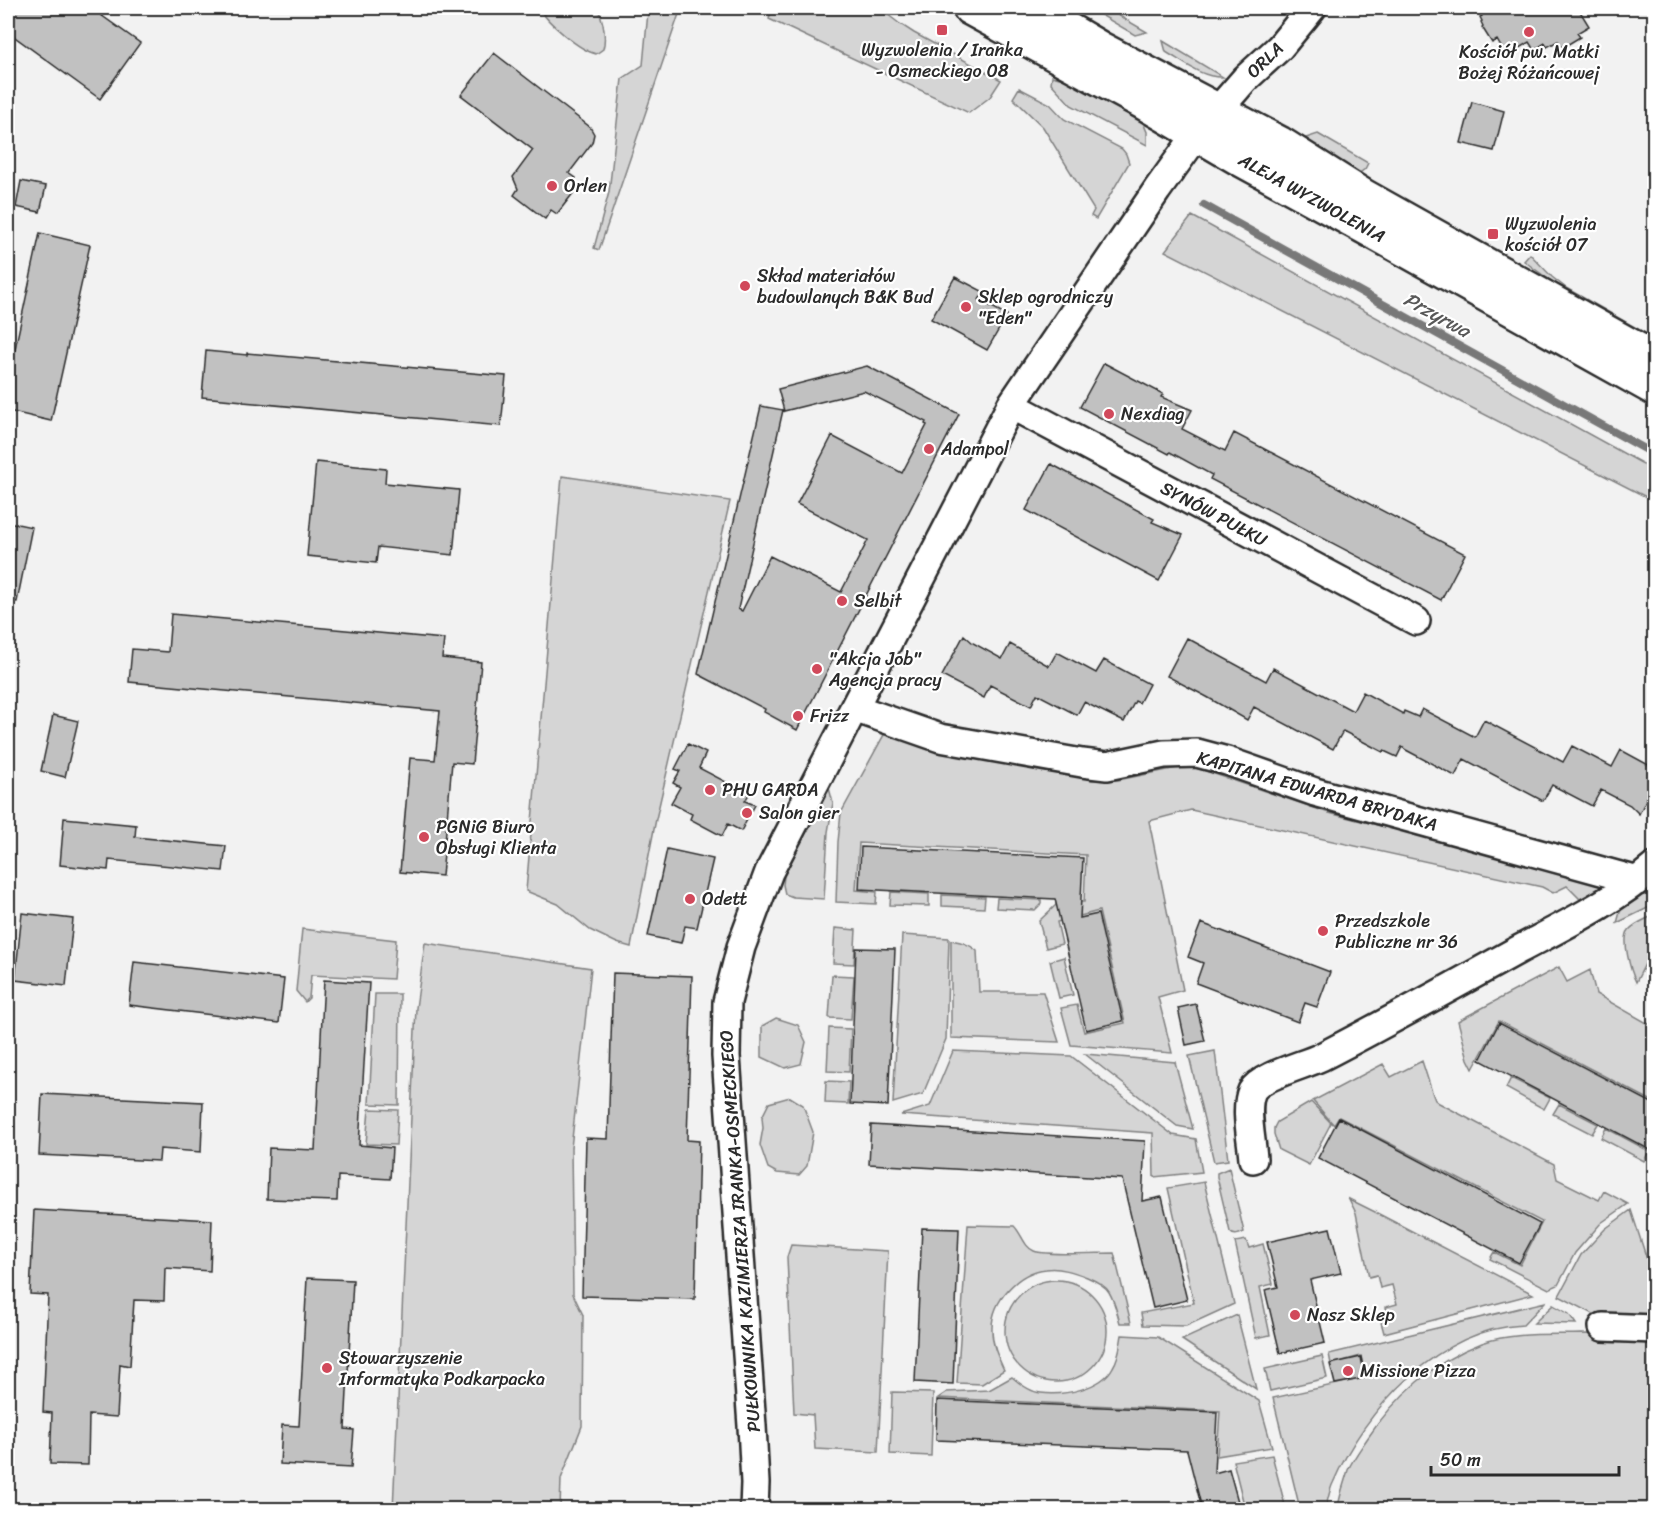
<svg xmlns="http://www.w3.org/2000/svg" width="1662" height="1517" viewBox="0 0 1662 1517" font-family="Sriracha,sans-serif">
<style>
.green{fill:#d5d5d5;stroke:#808080;stroke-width:1.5}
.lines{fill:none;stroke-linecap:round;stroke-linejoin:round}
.stream{stroke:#787878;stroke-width:8}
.building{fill:#c1c1c1;stroke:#2b2b2b;stroke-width:1.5}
.minor-casing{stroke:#2b2b2b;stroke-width:32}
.major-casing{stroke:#2b2b2b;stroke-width:38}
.minor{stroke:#fff;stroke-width:27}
.major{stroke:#fff;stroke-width:33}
.poi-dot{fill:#d1495b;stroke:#fff;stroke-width:2}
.labels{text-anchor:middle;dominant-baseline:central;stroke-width:4.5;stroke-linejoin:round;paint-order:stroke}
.poi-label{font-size:18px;fill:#2b2b2b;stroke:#fff;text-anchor:start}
.street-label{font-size:18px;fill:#2b2b2b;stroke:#fff}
.water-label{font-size:20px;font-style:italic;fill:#585858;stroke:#fff}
</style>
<rect width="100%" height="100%" fill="#f2f2f2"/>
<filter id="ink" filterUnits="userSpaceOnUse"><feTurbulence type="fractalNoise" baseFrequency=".0167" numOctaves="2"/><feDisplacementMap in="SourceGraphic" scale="12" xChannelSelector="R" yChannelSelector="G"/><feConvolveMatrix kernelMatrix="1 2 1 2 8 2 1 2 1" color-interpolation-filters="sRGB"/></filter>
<g filter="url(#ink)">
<path class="green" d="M539 8H598C603 21 607 35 603 49L596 54C579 50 548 23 539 8Z
M643 8H681L599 250 594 248 609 192 622 79 643 65 648 12Z
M772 8H879L900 24 914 33 1001 80 990 97 969 113 769 19Z
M1089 8H1106L1147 32 1135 35Z
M1163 41 1223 77C1202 78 1183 62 1166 52Z
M1052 76 1078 83 1142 120 1147 132V145L1071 105 1051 83Z
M1019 88 1050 104 1064 119 1122 149 1126 154 1129 163 1096 219 1091 216 1094 210 1043 127 1013 98Z
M1318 134 1368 163 1365 169 1358 174 1300 140Z
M1192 216 1654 470V501L1165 251Z
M1530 254 1552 277 1566 288 1654 338V343L1570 295 1524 261Z
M562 476 730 501 656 819 631 947 617 943 590 930 558 904 526 891Z
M885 733 928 748 1092 780H1118L1187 766 1203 770 1329 813 1604 881 1606 885 1580 899 1567 886 1553 893 1542 887 1191 810 1149 821 1183 990 1158 997 1172 1053 1071 1045 1061 1008 1077 1005 1084 1032 1125 1023 1099 911 1057 922 1062 944 1046 948 1039 921 1056 905V901L1084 902 1086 855 859 843 856 890 877 892 876 904 836 902 838 842 841 813Z
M829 788 833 803 828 832 824 899 793 897 785 894 783 885 784 876Z
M1654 882V905L1617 923 1620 912 1625 904Z
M891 892 929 894V906L890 905Z
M942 895 985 897 984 908 942 906Z
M997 898 1041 900V904L1035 910 996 908Z
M1654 915V946L1636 982C1631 972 1621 939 1629 930 1635 923 1647 919 1654 915Z
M835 928 856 930 854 964 833 963Z
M302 929 396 940 393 979 311 975 309 998 305 1002 296 991Z
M902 935 949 938 946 1039 923 1094 893 1103Z
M951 940C961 942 970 944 977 951L979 992H1043L1059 1042 951 1038Z
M425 943 591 968 571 1148 573 1294 583 1315 582 1426 561 1479 560 1509H393L416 1008Z
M1064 957 1073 995 1059 998 1050 961Z
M1559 967 1567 982 1590 970 1596 994 1654 1027V1102L1499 1021 1473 1069 1468 1059 1458 1021Z
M832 975 854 976 851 1019 829 1018Z
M375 994H400L399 1105 369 1104Z
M776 1018 798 1025 806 1042 801 1064 785 1068 762 1057V1026Z
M829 1028 851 1029 849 1072 827 1071Z
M953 1051 1071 1056 1173 1135 1196 1139 1202 1172 1154 1177 1153 1133 901 1115 930 1106Z
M1215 1051 1228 1160 1214 1162 1189 1056Z
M1085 1054 1175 1062 1193 1129 1177 1126Z
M1422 1061 1433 1095 1435 1100 1439 1103 1554 1164 1557 1179 1599 1200 1604 1191 1628 1204 1601 1223 1575 1253 1558 1285 1549 1289 1490 1259 1494 1252 1520 1265 1542 1222 1339 1117 1334 1125 1313 1101 1383 1064 1391 1077Z
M1511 1078 1550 1098 1544 1109 1506 1088Z
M826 1081 849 1082 848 1104 825 1103Z
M790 1097 803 1105 813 1132 807 1166 799 1175 777 1173 768 1168 760 1145 763 1128 762 1117 769 1103Z
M1311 1102 1331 1123 1309 1165 1279 1150 1274 1134V1128L1277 1122Z
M1559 1104 1598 1124 1592 1134 1553 1114Z
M369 1109 398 1110 396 1145 366 1144Z
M1606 1128 1649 1151 1644 1161 1601 1138Z
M1229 1168 1244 1232C1240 1234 1234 1237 1230 1232L1217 1177V1173Z
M1204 1182 1234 1304 1186 1326 1143 1325 1141 1313 1194 1303 1168 1188Z
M1349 1199 1375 1212 1533 1294 1384 1333 1381 1322 1389 1320 1386 1307 1397 1304 1392 1285 1380 1288 1377 1275 1369 1277 1356 1213Z
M1631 1210 1654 1281V1320L1603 1319 1559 1296 1581 1255 1605 1229Z
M968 1225 1014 1226C1022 1234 1024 1247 1034 1251 1047 1256 1097 1253 1114 1253L1131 1323H1120C1117 1313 1115 1302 1109 1292 1105 1285 1094 1280 1087 1277 1074 1272 1060 1267 1046 1269 1018 1272 991 1301 992 1330 992 1345 998 1357 1004 1370L982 1384 957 1383Z
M1246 1240 1249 1248 1263 1244 1273 1284 1260 1287 1270 1335 1256 1338 1235 1242Z
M791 1245 888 1251 878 1452 815 1449 813 1415 794 1413 787 1257Z
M1005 1331a51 51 0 1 1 102 0a51 51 0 1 1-102 0Z
M1545 1302 1523 1325C1438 1329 1365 1409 1333 1483 1329 1491 1328 1501 1325 1509H1300L1273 1398 1365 1378 1361 1356 1331 1364 1329 1354Z
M1553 1305 1569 1314 1576 1324 1534 1323Z
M1237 1315 1256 1389 1182 1340Z
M1582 1334 1654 1336V1509L1337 1510C1340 1496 1344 1482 1348 1470 1353 1459 1361 1448 1367 1439 1395 1397 1434 1361 1482 1343 1513 1332 1550 1335 1582 1334Z
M1122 1335 1158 1337 1259 1401 1272 1447 1217 1456 1220 1411 938 1398 947 1392 989 1390 1012 1377C1020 1384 1030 1392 1041 1393 1063 1396 1102 1389 1113 1367 1119 1358 1120 1346 1122 1335Z
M1322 1356 1327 1378 1270 1391 1265 1369Z
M892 1392 933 1393 931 1456 890 1454Z
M1272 1455 1286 1509H1245L1233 1461Z"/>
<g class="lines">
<path class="stream" d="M1204 205 1654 454"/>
</g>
<path class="building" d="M8 8H91L140 43 100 99 8 32Z
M1476 8H1578L1589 26 1577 33 1580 37 1562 48 1558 41 1547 47 1545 43 1534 50 1529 42 1506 56 1497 40 1492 43 1482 27 1483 26 1481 22 1482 21 1480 17 1482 16Z
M494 53 590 127 594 134 592 143 569 173 576 178 569 188 574 192 557 214 551 210 545 219 514 195 518 189 513 177 533 150 461 95Z
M1472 102 1504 111 1494 151 1461 143Z
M21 181 46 186 40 212 16 207Z
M40 233 90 245 51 421 8 411V381Z
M955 277 984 292 979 300 1007 315 987 350 931 319Z
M206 351 247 355V353L506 376 501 426 243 402V401L202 397Z
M1104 363 1163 394 1161 397 1192 410 1182 429 1225 451 1234 433 1465 554 1441 600 1210 479 1212 475 1170 452 1169 454 1080 407Z
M867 366 959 414 797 730 764 712 765 709 698 674 761 406 783 410 738 609 742 611 770 556 841 592 868 540 797 504 832 436 902 473 927 425 925 424 926 422 864 391 784 411 778 389Z
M316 462 386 469 385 483 459 490 453 555 378 547 376 563 307 556Z
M1051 464 1154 519 1152 522 1183 535 1159 581 1026 510Z
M8 522 32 527 17 602 8 601Z
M171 614 444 639 442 658 481 662 472 764 452 762 442 876 400 872 410 758 435 760 440 711 129 682 132 649 168 652Z
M964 635 973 643 1002 659 1010 644 1049 666 1057 652 1096 673 1104 660 1149 684 1139 703 1135 701 1124 722 1084 702 1077 715 1037 694 1031 706 990 685 984 698 942 676Z
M1187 638 1266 681 1273 668 1353 711 1363 692 1403 714 1404 711 1418 717 1422 709 1475 737 1484 720 1563 762 1572 746 1612 767 1621 750 1654 768V784L1639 814 1630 805 1601 790 1592 806 1552 785 1543 801 1464 759 1455 776 1406 750 1402 747 1397 757 1384 751 1383 752 1343 731 1333 749 1254 707 1247 720 1207 697 1167 676Z
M53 715 78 721 65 777 41 771Z
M688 744 706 753 699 768 749 794 745 801 755 805 741 831 728 824 722 836 690 819 692 814 671 803 680 787 673 783 680 771 675 769Z
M64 818 136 825 135 837 226 846 223 871 109 860 108 870 60 865Z
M861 847 1083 858 1080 918 1098 914 1123 1021 1086 1030 1055 899 859 889Z
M667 849 713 859 697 928 685 926 681 943 648 936Z
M22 913 73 919 66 986 15 980Z
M1201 923 1330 972 1317 1007 1305 1003 1298 1022 1196 983 1203 963 1188 957Z
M856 948 895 949 888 1106 850 1104Z
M134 962 284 979 279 1023 129 1005Z
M613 973 692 976 687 1140 699 1141 695 1299 582 1296 586 1138 608 1139Z
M324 980 369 983 359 1145 392 1148 390 1179 338 1176 337 1201 267 1199 269 1148 315 1150Z
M1196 1004 1205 1041 1186 1045 1178 1008Z
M1499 1023 1654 1104V1152L1480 1060Z
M42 1094 203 1102 201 1152 160 1149 159 1161 39 1155Z
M1339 1118 1540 1224 1519 1263 1318 1158Z
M871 1125 1145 1141 1142 1201 1162 1197 1187 1300 1153 1308 1122 1179 869 1164Z
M34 1210 212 1220 210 1271 165 1268 164 1301 134 1300 130 1366 120 1364 117 1417 89 1415 88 1465 50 1464 52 1413 43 1412 48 1295 30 1294Z
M922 1228 959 1229 953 1384 915 1382Z
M1330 1228 1341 1273 1310 1280 1325 1343 1280 1353 1265 1290 1278 1287 1267 1242Z
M307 1278 353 1280 345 1429 354 1430 351 1468 280 1464 282 1425 299 1426Z
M1361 1357 1365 1378 1335 1384 1330 1364Z
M937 1400 1217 1412 1214 1473 1229 1469 1240 1509H1202L1187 1450 936 1440Z"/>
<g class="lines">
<g class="minor-casing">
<path id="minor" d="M1011 405 1416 621
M854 708 940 738 1082 763 1107 766 1164 754 1197 753 1227 761 1315 792 1638 881
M1253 1159C1252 1140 1244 1108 1252 1091 1260 1076 1305 1065 1321 1057 1387 1023 1453 986 1518 950 1565 925 1613 902 1654 867
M1603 1327 1654 1329
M754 1510 755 1483 752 1426 726 1056 727 1002 741 947 769 872 1011 405 1157 190 1198 133 1245 79 1280 47 1312 8"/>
</g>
<g class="major-casing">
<path id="major" d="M970 8 1143 102 1237 157 1365 227 1654 388
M1031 8 1099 48 1279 143 1363 196 1654 359"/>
</g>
<use href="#minor" class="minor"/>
<use href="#major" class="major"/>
</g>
</g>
<g class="poi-dot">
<rect x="936" y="24" width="12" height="12" rx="3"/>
<circle cx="1529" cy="32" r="6"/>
<circle cx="552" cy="186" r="6"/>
<rect x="1487" y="228" width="12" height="12" rx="3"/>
<circle cx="745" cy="286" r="6"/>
<circle cx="966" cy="307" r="6"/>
<circle cx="1109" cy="414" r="6"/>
<circle cx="929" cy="449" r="6"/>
<circle cx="842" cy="601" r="6"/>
<circle cx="817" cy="669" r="6"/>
<circle cx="798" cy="716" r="6"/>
<circle cx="710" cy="790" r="6"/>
<circle cx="747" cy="813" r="6"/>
<circle cx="424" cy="837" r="6"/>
<circle cx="690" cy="899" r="6"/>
<circle cx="1323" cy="931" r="6"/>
<circle cx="1295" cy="1315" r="6"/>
<circle cx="327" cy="1368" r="6"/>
<circle cx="1348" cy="1371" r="6"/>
</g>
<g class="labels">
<g class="poi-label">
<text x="942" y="50" text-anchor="middle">Wyzwolenia / Iranka<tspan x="942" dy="21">- Osmeckiego 08</tspan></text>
<text x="1529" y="52" text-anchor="middle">Kościół pw. Matki<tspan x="1529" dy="21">Bożej Różańcowej</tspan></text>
<text x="564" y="186">Orlen</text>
<text x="1505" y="224">Wyzwolenia<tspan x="1505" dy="21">kościół 07</tspan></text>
<text x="757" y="276">Skład materiałów<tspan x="757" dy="21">budowlanych B&amp;K Bud</tspan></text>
<text x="978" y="297">Sklep ogrodniczy<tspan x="978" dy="21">"Eden"</tspan></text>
<text x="1121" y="414">Nexdiag</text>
<text x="941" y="449">Adampol</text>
<text x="854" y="601">Selbit</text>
<text x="829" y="659">"Akcja Job"<tspan x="829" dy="21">Agencja pracy</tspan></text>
<text x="810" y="716">Frizz</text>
<text x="722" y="790">PHU GARDA</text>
<text x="759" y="813">Salon gier</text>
<text x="436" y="827">PGNiG Biuro<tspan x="436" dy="21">Obsługi Klienta</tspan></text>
<text x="702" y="899">Odett</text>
<text x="1335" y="921">Przedszkole<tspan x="1335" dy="21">Publiczne nr 36</tspan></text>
<text x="1307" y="1315">Nasz Sklep</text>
<text x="339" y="1358">Stowarzyszenie<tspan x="339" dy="21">Informatyka Podkarpacka</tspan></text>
<text x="1360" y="1371">Missione Pizza</text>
</g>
<g class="street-label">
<text transform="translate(1265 60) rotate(-44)">ORLA</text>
<text transform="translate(1312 198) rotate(29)">ALEJA WYZWOLENIA</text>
<text transform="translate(1214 514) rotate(28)">SYNÓW PUŁKU</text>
<text transform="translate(1317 791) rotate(16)">KAPITANA EDWARDA BRYDAKA</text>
<text transform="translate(740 1231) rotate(-94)">PUŁKOWNIKA KAZIMIERZA IRANKA-OSMECKIEGO</text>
</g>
<g class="water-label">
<text transform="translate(1437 315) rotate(29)">Przyrwa</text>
</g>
</g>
<rect width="1662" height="1517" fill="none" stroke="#fff" stroke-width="30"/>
<rect x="15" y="15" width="1632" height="1487" fill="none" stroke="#2b2b2b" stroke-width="2" filter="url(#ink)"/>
<path d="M1431 1466v9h188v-9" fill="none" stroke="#2b2b2b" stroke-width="3"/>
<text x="1440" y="1466" font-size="18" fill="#2b2b2b" stroke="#ffffff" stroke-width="4.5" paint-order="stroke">50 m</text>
</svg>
